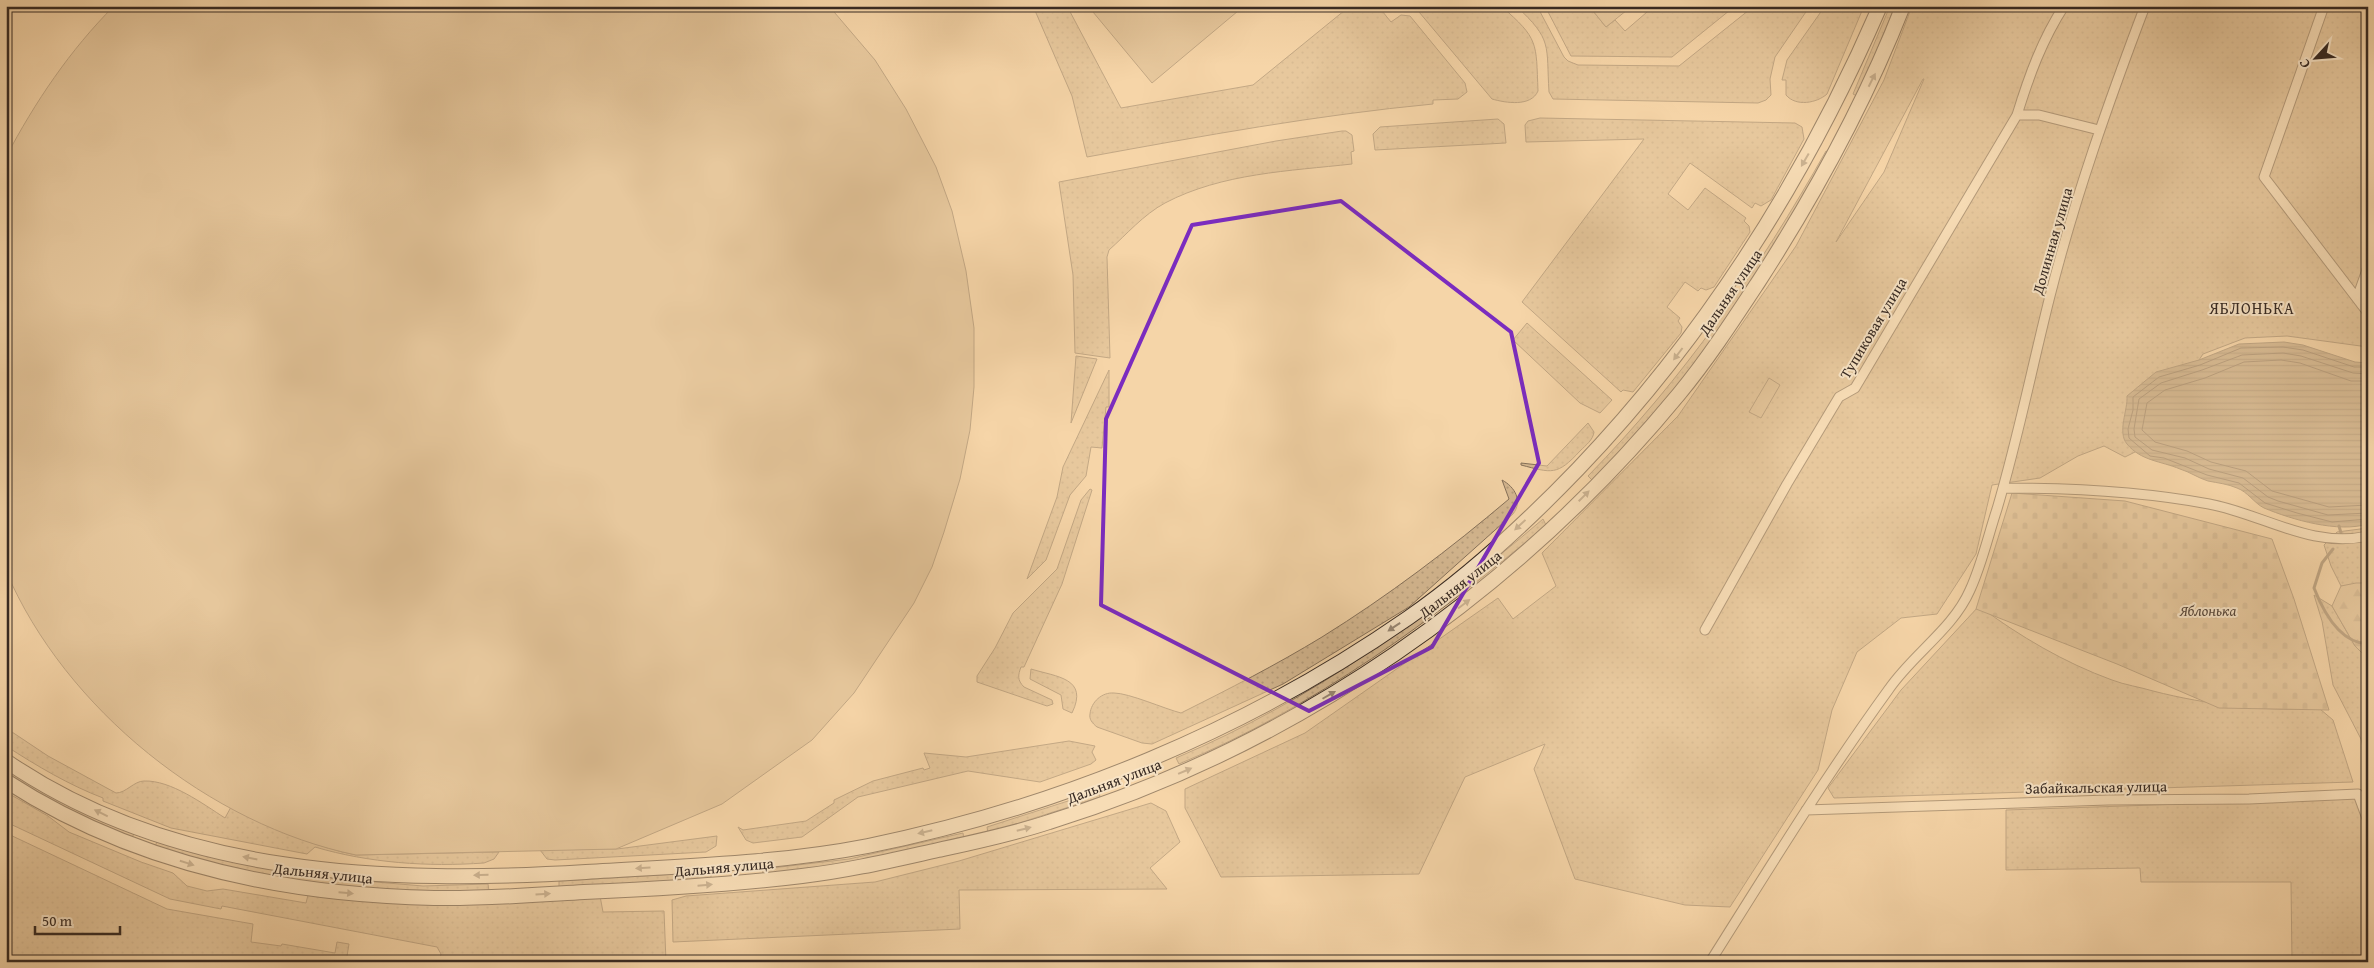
<svg xmlns="http://www.w3.org/2000/svg" width="2374" height="968" viewBox="0 0 2374 968" font-family="'Gentium Book Plus',serif">
<style>
.grass{fill:url(#grass-dots);stroke:#86715a;fill-rule:evenodd}
.forest{fill:url(#forest-firs);stroke:#86715a}
.cemetery{fill:url(#cemetery-stones);stroke:#86715a}
.pitch{fill:#d5b891;stroke:#86715a}
.water{fill:url(#water-rules);stroke:#826e58}
.lines{fill:none;stroke-linecap:round;stroke-linejoin:round}
.shore{stroke:#76624f;stroke-width:1}
.stream{stroke:#826e58;stroke-width:3}
.minor-casing{stroke:#654;stroke-width:11}
.secondary-casing{stroke:#372a23;stroke-width:16}
.minor{stroke:#f8e4c6;stroke-width:9}
.secondary{stroke:#f8e4c6;stroke-width:14}
.oneway{fill:#988774}
.marked{fill:none;stroke:#7b2cbf;stroke-width:4;stroke-linejoin:round}
.labels{text-anchor:middle;dominant-baseline:central;stroke-width:4;stroke-linejoin:round;paint-order:stroke}
.street-label{font-size:15px;fill:#372a23;stroke:#f8e4c6}
.park-label{font-size:15px;font-style:italic;fill:#574639;stroke:#f8e4c6}
.neighbourhood-label{font-size:16px;letter-spacing:1px;fill:#372a23;stroke:#f8e4c6}
</style>
<defs>
<pattern id="grass-dots" width="8" height="8" patternUnits="userSpaceOnUse" patternTransform="scale(1.25)"><rect width="8" height="8" fill="#d5b891"/><path d="M2 2h.1M6 6h.1" fill="none" stroke="#b79e7d" stroke-width="1.8" stroke-linecap="round"/></pattern>
<pattern id="forest-firs" width="22" height="20" patternUnits="userSpaceOnUse" patternTransform="scale(1.25)"><rect width="22" height="20" fill="#d5b891"/><path d="M5 1l3.5 6h-7zM16 11l3.5 6h-7z" fill="#b79e7d"/></pattern>
<pattern id="cemetery-stones" width="16" height="16" patternUnits="userSpaceOnUse" patternTransform="scale(1.25)"><rect width="16" height="16" fill="#d5b891"/><path d="M2 7V4a2 2 0 0 1 4 0v3zM10 15v-3a2 2 0 0 1 4 0v3z" fill="#b79e7d"/></pattern>
<pattern id="water-rules" width="6" height="5" patternUnits="userSpaceOnUse" patternTransform="scale(1.25)"><rect width="6" height="5" fill="#b49b7b"/><path d="M0 2.5h6" fill="none" stroke="#937f64"/></pattern>
</defs>
<rect width="100%" height="100%" fill="#f5d5a8"/>
<filter id="stains"><feTurbulence type="fractalNoise" baseFrequency=".004" numOctaves="4"/><feColorMatrix values="0 0 0 0 .2 0 0 0 0 .09 0 0 0 0 .02 0 0 0 .5 -.17"/></filter>
<radialGradient id="worn" r=".72"><stop offset=".6" stop-color="#630" stop-opacity="0"/><stop offset="1" stop-color="#630" stop-opacity=".3"/></radialGradient>
<path class="grass" d="M1033 6H1067L1121 108 1253 85 1350 6H1378L1391 22 1401 15 1410 16 1465 83 1467 92 1458 99 1433 100V104C1317 115 1202 136 1087 157L1072 96Z
M1414 6H1501C1539 39 1536 42 1538 91 1531 107 1506 103 1492 99Z
M1516 6H1537L1564 57 1568 61 1578 65 1679 66 1754 6H1810L1775 57 1770 79 1771 95 1766 100 1758 103 1553 99 1549 92C1546 45 1553 40 1516 6Z
M1545 6H1589L1606 27 1615 20 1625 31 1654 6H1735L1672 57 1571 56Z
M1825 6H1864L1827 94C1817 103 1796 107 1786 95V80H1782L1787 60Z
M1890 6H1895L1862 86 1857 96 1853 94Z
M1912 6H2368V347L2287 336 2245 338 2203 354 2189 375 2185 427 2125 457 2104 446 2078 456 2040 478 1992 485 1976 554 1937 614 1901 618 1857 652 1832 710 1818 770 1730 907 1685 905 1575 879 1534 769 1545 744 1465 777 1419 874 1221 877 1185 808V789L1305 733 1498 598 1513 619 1556 586 1542 553 1678 416 1796 246 1884 80ZM1924 79 1884 172 1836 242 1923 79Z
M1540 118 1795 123 1802 127 1804 139 1771 200 1761 206 1755 203 1752 208 1690 163 1668 194 1688 210 1705 188 1746 218 1744 221 1749 226 1750 232 1714 287 1706 290 1701 288 1698 291 1685 282 1667 307 1680 318 1678 321 1682 327 1681 333 1633 392 1623 390 1621 392 1522 302 1644 139 1526 142 1525 125 1528 121Z
M1498 119 1504 124 1506 143 1375 150 1373 134 1380 127Z
M1342 131H1346L1352 135 1354 151 1351 152 1352 164C1290 171 1222 173 1165 203 1143 215 1127 234 1109 250L1107 257 1110 358 1075 353 1073 275 1059 182 1276 141Z
M1826 151 1830 153 1817 179 1721 327 1685 377 1593 481 1588 476C1683 379 1759 270 1826 151Z
M1527 323 1612 400 1600 413 1580 403 1513 340Z
M1076 356 1097 359 1071 423Z
M1109 370V407H1106L1102 448 1091 447 1086 476 1070 495 1046 560 1027 579 1057 497 1063 467Z
M1588 423 1594 432C1593 440 1586 445 1580 451 1557 476 1552 473 1521 465V463L1547 466Z
M1502 480C1515 487 1523 501 1513 514L1409 607 1283 684 1152 744 1142 743 1097 727C1092 723 1089 719 1090 714 1091 702 1102 692 1114 693 1129 693 1165 709 1181 713 1229 689 1276 665 1322 637 1388 596 1450 549 1509 499Z
M1090 489 1092 490 1062 584 1024 667H1021C1018 675 1017 680 1024 687L1052 700 1053 704 1047 706 977 682V676L995 648 1013 613 1057 569 1081 500Z
M1543 519 1546 525C1434 620 1315 707 1179 764L1176 758C1312 700 1431 615 1543 519Z
M2368 528V583L2341 586 2331 566 2324 545 2337 532Z
M2314 595 2332 606 2355 646 2368 659V768L2361 739 2333 685 2322 621Z
M1979 606C2019 636 2065 663 2112 680 2125 685 2140 687 2153 691 2208 705 2263 711 2320 709L2333 720 2353 782 1834 798 1828 788 1901 690Z
M1031 669C1057 677 1089 678 1072 713L1063 709 1061 695 1030 679Z
M6 728 48 756 116 793C126 793 134 781 144 781 171 780 203 804 225 818L231 807C271 827 312 846 356 855L499 852 494 859 484 863C428 867 369 863 315 847L307 854 171 828 103 801V798C69 785 37 766 6 746Z
M1069 741 1095 746 1092 752 1096 760 1091 764 1040 782 968 771 858 797 802 837 753 843 746 840 738 827 743 830 806 821 834 803V800L873 781 923 768 924 770 930 768 924 753 966 757Z
M6 767 135 831 132 838 66 811 6 773Z
M1099 791 1100 797 988 833 987 827Z
M6 792 48 816 69 832 141 862 173 873 187 886 207 891 223 889 306 903 308 895C405 907 503 899 600 896L603 912 664 911 666 962H439L441 954 437 947 222 906 221 909 170 899 6 822Z
M2360 798 2368 832V962H2292L2291 882H2141L2140 868 2006 870V810Z
M1151 803 1166 811 1180 842 1150 868 1167 889 959 890 960 929 673 942 672 900 686 896 875 882 959 861Z
M6 833 167 909 253 924 251 942 281 946 282 944 335 953 337 942 349 944 346 962H6Z
M963 833 964 840 841 866 762 876 763 869 849 859Z
M717 836 716 846 706 852 555 860 547 859 540 850 617 849Z
M158 840 241 863 328 878 423 886 488 884 489 891C424 891 360 890 296 881 248 874 201 860 155 846Z
M711 872V881L559 888V881Z"/>
<path class="forest" d="M2356 583H2368V659L2355 646 2332 606 2341 586Z"/>
<path class="cemetery" d="M2012 493 2125 501 2272 539 2294 599 2329 710 2219 708 2117 664 1976 609Z"/>
<path class="pitch" d="M114 6H829L875 60 906 109 936 167 952 211 966 271 974 328V387L970 430 960 479 944 532 932 567 914 603 854 693 812 740 722 804 616 849 356 855C210 825 65 709 6 571V157C35 102 70 50 114 6Z
M1088 6H1244L1152 83Z
M1589 6H1632L1606 27Z
M1769 378 1780 385 1761 418 1749 412Z"/>
<path class="water" d="M2284 342 2303 345 2355 362 2368 363V524C2338 533 2293 520 2264 508 2254 503 2248 492 2237 488 2228 484 2218 483 2208 481 2198 478 2190 472 2180 469 2161 461 2141 461 2127 444 2117 432 2128 410 2127 396L2156 372 2199 360 2239 344Z"/>
<g class="lines">
<path class="shore" d="M2368 367H2354L2303 350 2283 347 2241 348 2200 365 2159 377 2133 397V410L2128 429 2129 438 2150 456 2164 458 2207 475 2239 483 2265 503 2297 513 2332 522 2368 519
M2368 374 2353 373 2301 356 2283 353 2242 355 2202 370 2161 383 2139 399 2134 429 2135 437 2152 450 2185 458 2209 469 2243 478 2268 497 2278 501 2328 515 2368 513
M2368 381H2351L2300 363 2281 360 2244 362 2205 378 2165 390 2147 403 2142 430 2155 442 2187 451 2211 462 2246 471 2272 491 2329 507 2368 505"/>
<path class="stream" d="M2339 526 2341 533
M2333 549 2322 563 2314 588C2323 611 2340 643 2368 644"/>
<g class="minor-casing">
<path id="minor" d="M2324 6 2264 177 2368 313
M2017 115H2039L2099 130
M2357 298 2368 267
M2004 488C2073 488 2141 491 2209 504 2263 514 2311 549 2368 536
M1705 630 1787 484 1839 397 1855 388 2017 115C2029 76 2042 40 2064 6
M1806 810 2108 800 2249 799 2358 794 2368 821
M1710 962C1768 870 1825 777 1889 689 1913 654 1953 629 1970 590 1982 564 1988 536 1997 509 2018 439 2032 367 2050 296 2075 197 2109 101 2145 6"/>
</g>
<g class="secondary-casing">
<path id="secondary" d="M6 761C175 877 388 884 586 872 679 866 776 864 868 846 1060 807 1247 730 1408 618 1470 575 1526 523 1578 469 1707 334 1806 177 1880 6
M6 781C134 864 283 895 434 898 484 899 534 895 584 892 656 889 730 885 802 876 847 871 893 860 938 850 975 842 1013 834 1049 822 1295 746 1516 592 1679 394 1708 359 1734 319 1759 281 1815 194 1865 103 1903 6"/>
</g>
<use href="#minor" class="minor"/>
<use href="#secondary" class="secondary"/>
</g>
<defs><path id="oneway-solid" d="M-6-.8H1V-3.2L6.5 0L1 3.2V.8H-6Z" transform="scale(1.25)"/></defs>
<g class="oneway">
<use href="#oneway-solid" transform="translate(1872 80) rotate(-63)"/>
<use href="#oneway-solid" transform="translate(1805 160) rotate(120)"/>
<use href="#oneway-solid" transform="translate(1678 354) rotate(127)"/>
<use href="#oneway-solid" transform="translate(1584 496) rotate(-45)"/>
<use href="#oneway-solid" transform="translate(1520 525) rotate(137)"/>
<use href="#oneway-solid" transform="translate(1464 604) rotate(-37)"/>
<use href="#oneway-solid" transform="translate(1394 627) rotate(146)"/>
<use href="#oneway-solid" transform="translate(1329 695) rotate(-30)"/>
<use href="#oneway-solid" transform="translate(1185 771) rotate(-23)"/>
<use href="#oneway-solid" transform="translate(101 813) rotate(-154)"/>
<use href="#oneway-solid" transform="translate(1024 829) rotate(-14)"/>
<use href="#oneway-solid" transform="translate(925 832) rotate(167)"/>
<use href="#oneway-solid" transform="translate(250 858) rotate(-169)"/>
<use href="#oneway-solid" transform="translate(187 863) rotate(18)"/>
<use href="#oneway-solid" transform="translate(643 868) rotate(177)"/>
<use href="#oneway-solid" transform="translate(481 875) rotate(179)"/>
<use href="#oneway-solid" transform="translate(705 885) rotate(-5)"/>
<use href="#oneway-solid" transform="translate(346 893) rotate(5)"/>
<use href="#oneway-solid" transform="translate(543 894) rotate(-3)"/>
</g>
<path d="M0 0H2374V968H0ZM1341 201 1511 332 1539 463 1432 647 1309 711 1101 605 1106 419 1192 225Z" fill="#f5d5a8" fill-opacity=".55" fill-rule="evenodd"/>
<path class="marked" d="M1341 201 1511 332 1539 463 1432 647 1309 711 1101 605 1106 419 1192 225Z"/>
<g class="labels">
<g class="street-label">
<text transform="translate(2052 241) rotate(-74)">Долинная улица</text>
<text transform="translate(1730 292) rotate(-56)">Дальняя улица</text>
<text transform="translate(1873 328) rotate(-59)">Тупиковая улица</text>
<text transform="translate(1460 584) rotate(-38)">Дальняя улица</text>
<text transform="translate(1114 781) rotate(-21)">Дальняя улица</text>
<text transform="translate(2096 787) rotate(-1)">Забайкальская улица</text>
<text transform="translate(724 867) rotate(-5)">Дальняя улица</text>
<text transform="translate(323 873) rotate(6)">Дальняя улица</text>
</g>
<g class="park-label">
<text x="2208" y="610">Яблонька</text>
</g>
<g class="neighbourhood-label">
<text x="2252" y="308">ЯБЛОНЬКА</text>
</g>
</g>
<rect width="2374" height="968" fill="none" stroke="#f5d5a8" stroke-width="25"/>
<rect x="8" y="8" width="2359" height="953" fill="none" stroke="#372a23" stroke-width="2.5"/>
<rect x="12" y="12" width="2349" height="943" fill="none" stroke="#372a23"/>
<g transform="translate(2316 58) rotate(244)" stroke="#f8e4c6" stroke-width="4" paint-order="stroke">
<path d="M0-4L9 19L0 12L-9 19Z" fill="#372a23"/>
<text y="-8" font-size="14" font-weight="bold" text-anchor="middle" fill="#372a23">С</text>
</g>
<path d="M35 926v8h85v-8" fill="none" stroke="#372a23" stroke-width="2.5"/>
<text x="42" y="926" font-size="15" fill="#372a23" stroke="#f8e4c6" stroke-width="4" paint-order="stroke">50 m</text>
<rect width="100%" height="100%" filter="url(#stains)"/>
<rect width="100%" height="100%" fill="url(#worn)"/>
</svg>
